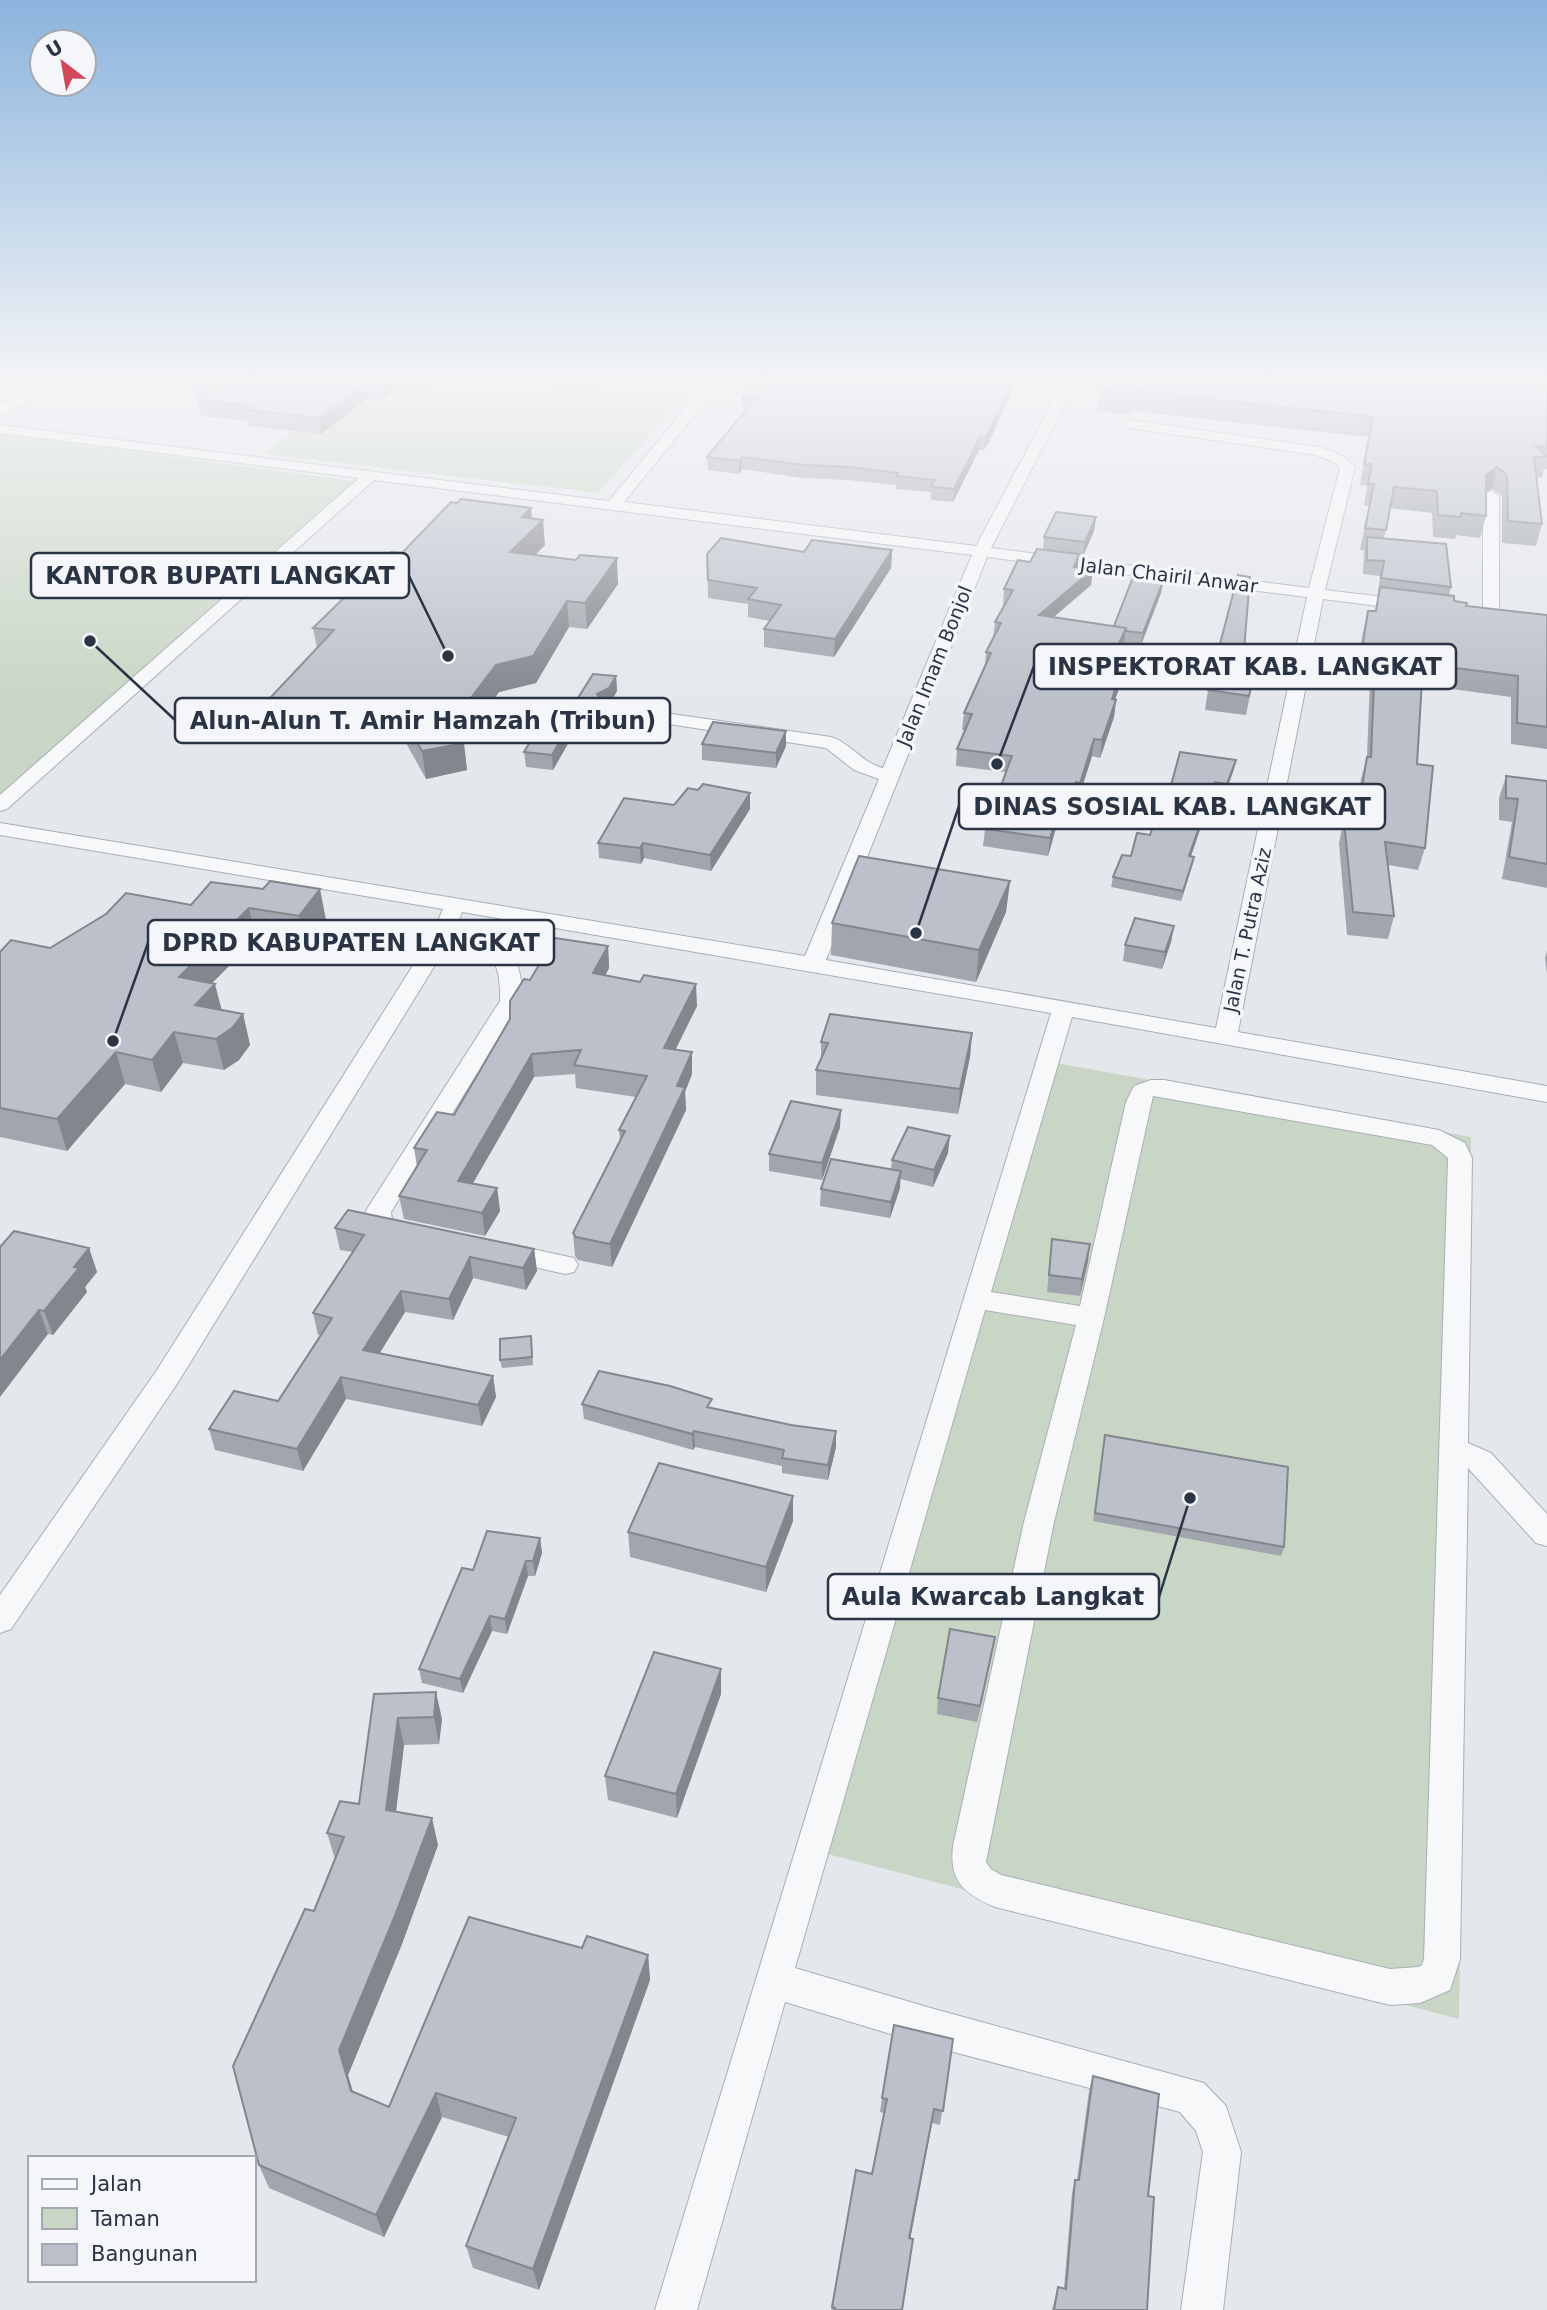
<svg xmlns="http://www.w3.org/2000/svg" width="1547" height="2310" viewBox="0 0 1547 2310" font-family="'DejaVu Sans',sans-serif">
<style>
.green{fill:#c9d6c5}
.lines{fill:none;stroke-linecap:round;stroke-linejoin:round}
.minor-casing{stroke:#a9aeb7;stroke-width:2}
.tertiary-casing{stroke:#a9aeb7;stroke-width:2}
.minor{fill:#f7f8fa;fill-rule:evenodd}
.tertiary{fill:#f7f8fa;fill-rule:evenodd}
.wall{fill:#a1a5ae}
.shaded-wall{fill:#83868d}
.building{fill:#bbc0ca;stroke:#83868d;stroke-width:2}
.labels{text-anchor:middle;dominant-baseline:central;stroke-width:7;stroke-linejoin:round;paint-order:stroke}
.far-street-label{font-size:19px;fill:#2b3445;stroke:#f4f6f9}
.leader{fill:none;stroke:#2b3445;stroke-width:2.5}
.callout-dot{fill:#2b3445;stroke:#f4f6f9;stroke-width:2.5}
.callout{fill:#f4f6f9;stroke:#2b3445;stroke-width:2.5}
.callout-label{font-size:24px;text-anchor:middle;font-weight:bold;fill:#2b3445}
</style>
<rect width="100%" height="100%" fill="#e4e7ec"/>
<path class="green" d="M364 377H621L695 384 598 493 264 454Z
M0 434 361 482 0 800Z
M1055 1063 1471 1137 1459 2019 824 1853Z"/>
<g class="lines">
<g class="minor-casing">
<path id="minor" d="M711 377H725L712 393H739L756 377H770L748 400 706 401 624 502 976 546 1066 377H1079L991 548 1309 588 1340 468 1332 461 1316 455 1130 428 1123 424 1130 420 1319 447C1333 451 1346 456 1355 467L1325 590 1409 600 1417 605 1409 610 1323 599 1238 1032 1547 1086V1102L1072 1017 991 1292 1080 1306 1126 1102 1134 1086 1151 1080H1164L1439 1130 1465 1143 1472 1158 1468 1443 1491 1453 1547 1514V1546L1536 1543 1468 1468 1460 1959 1450 1990 1420 2003 1390 2005 995 1907C964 1894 949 1881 953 1846L1024 1522 1076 1325 985 1310 795 1968 927 2007 1204 2083 1226 2106 1241 2152 1223 2310H1181L1203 2152 1196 2131 1180 2112 927 2045 785 2002 697 2310H655L1051 1013 462 912 455 932C503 937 523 950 522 1001L391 1212 392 1219 413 1224 417 1230 413 1236 404 1239 372 1232 365 1212 500 1001C501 958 491 948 448 944L177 1384 11 1629 0 1633V1595L157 1370 431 937 443 909 0 835V823L805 956 879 779 854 770 826 748 609 715 600 710 609 705 831 737C851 743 862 763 883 768L972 555 374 480 7 809 0 811V795L359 478 0 433V425L609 501ZM987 557 1307 597 1216 1028 826 960ZM1153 1096 1432 1145 1448 1158 1424 1959 1422 1965 1418 1967 1390 1969 1001 1875 991 1869 986 1862 1054 1522 1104 1318Z
M1491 491 1499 496V615L1491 620 1483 615V496Z
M504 1243 574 1258 578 1265 574 1272 565 1274 495 1258 491 1252 495 1246Z"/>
</g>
<g class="tertiary-casing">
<path id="tertiary" d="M50 377H69L0 417V405Z"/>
</g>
<use href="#minor" class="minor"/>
<use href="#tertiary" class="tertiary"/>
</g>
<path class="wall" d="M179 377H443L425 392 396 389 380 401 367 399 321 434 249 426 248 421 201 416 194 386 198 383 180 381Z
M551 377H604L587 392 552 387Z
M762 377H1018L989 442 984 450H979L953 502 931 500V492L896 489V485L848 480 803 478 742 469 739 474 708 470 707 457 746 410 742 409V397Z
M1547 377V469H1544L1542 477 1536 478 1542 524 1536 546 1502 543V496L1492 489 1486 492V516L1480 538 1456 535 1455 539 1433 537 1432 513 1390 508 1384 538 1451 587 1449 595 1454 601 1466 606 1547 615V749L1511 744V697L1422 685 1417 764 1425 848 1418 870 1388 865 1394 916 1388 939 1347 935 1339 843 1347 804 1357 805 1361 779 1367 757 1370 678 1356 676 1363 632 1368 611H1375L1379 593H1378L1380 576 1363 574 1364 550H1360L1369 506 1364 505 1367 486 1360 485 1368 437 1132 411 1131 415 1097 411 1099 391Z
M1096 517 1094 531 1083 556 1079 555 1078 567 1091 585 1054 617 1114 626 1163 581 1161 593 1141 645 1124 643 1111 673 1120 674 1118 691 1115 700H1116L1114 717 1100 758 1092 756 1078 800H1074L1067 822 1058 821 1048 856 983 846 985 829 1006 772 956 766 957 749 965 730H962L964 713 985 665 986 652 993 638 995 622 1004 605H1003L1004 589 1043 550 1044 537Z
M531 518 545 545 534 555 618 584 587 629 569 627 536 683 499 692 463 741 467 770 426 779 406 743 275 725 270 698 317 648 313 628 402 553Z
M892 550 891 568 834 657 764 647V629L770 621 748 617V604L708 598 707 554Z
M1244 650 1255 671 1246 715 1205 710 1208 690Z
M616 676 617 691 610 703 602 707V716L582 713V719L553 770 526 767 524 752 578 704V698Z
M702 744 786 746 776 768 702 760Z
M1236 760 1234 769 1225 794 1213 791 1191 856 1194 857 1192 866 1181 901 1111 887 1113 877 1150 835Z
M1506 776 1547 781V888L1502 879 1512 822 1499 820V798Z
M674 805 750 809 711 871 644 858 641 864 599 858 598 843Z
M1010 881 1006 912 976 982 831 955 832 923Z
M211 882 326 920 305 947 256 939 212 983 221 1009 243 1014 250 1045 239 1060 224 1070 183 1063 161 1092 125 1084 67 1151 0 1137V952L50 948 191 905Z
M1174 926 1171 942 1162 969 1123 961 1125 945Z
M608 946 609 968 605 976 697 1006 676 1049 692 1052V1074L685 1092 686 1110 612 1267 578 1260 575 1256 573 1233 620 1141 619 1130 636 1097 576 1088 575 1074 534 1077 473 1183 497 1188 500 1211 485 1236 404 1219 399 1196 417 1167 414 1148 454 1115 510 1019 530 980Z
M1547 951V974L1545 958Z
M972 1033 970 1057 958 1114 816 1095V1070L821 1059V1042Z
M840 1127 822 1180 769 1171V1154Z
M948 1153 933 1187 900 1179V1188L890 1218 820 1206 821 1189 891 1169 892 1160Z
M335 1228 534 1249 537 1271 526 1290 473 1278 453 1320 405 1312 379 1354 493 1376 496 1397 482 1426 346 1399 303 1471 215 1450 209 1429 278 1401 320 1335H318L313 1313 353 1252 340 1250Z
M1052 1239 1088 1261 1080 1296 1047 1292Z
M0 1247 89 1248 97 1272 85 1287 87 1292 53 1335 48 1334Z
M532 1344 533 1365 502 1368 500 1360Z
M582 1404 712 1408 836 1447 828 1480 782 1473V1466L695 1447 693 1450 584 1419Z
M1104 1444 1284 1547 1281 1556 1093 1521Z
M793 1496V1521L766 1592 630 1557 628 1532Z
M540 1538 542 1553 535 1576H528L507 1634 492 1631 463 1693 422 1683 419 1669 473 1570Z
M992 1654 977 1722 937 1714 938 1698Z
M374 1694 442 1719 439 1744 404 1745 396 1812 438 1845 402 1944 348 2075 353 2092 389 2107 582 1948 648 1955 650 1980 539 2290 473 2268 466 2246 509 2137 442 2117 384 2237 269 2188 259 2165 314 1911 335 1859 327 1833 359 1804Z
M721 1694 677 1818 608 1800 605 1776Z
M953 2039 940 2125 932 2123 910 2238 902 2310H831L872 2174 884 2113 880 2112 882 2098Z
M1093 2076 1148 2196 1147 2310H1052L1058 2287 1064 2288 1072 2193 1075 2180H1077L1089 2091Z"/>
<path class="shaded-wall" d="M390 377H394L396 389 380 401 377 385Z
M423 377H443L425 392Z
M589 377H604L587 392 586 379Z
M1014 377H1018L989 442 984 450 985 438Z
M365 384 367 399 321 434 319 418Z
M980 437 979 450 953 502 954 489Z
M742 457V469L739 474V461Z
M1497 467 1492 489 1480 496 1486 475Z
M531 508 533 530 543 520 545 545 513 578 510 552 522 517Z
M1096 517 1094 531 1083 556 1085 542Z
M892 550 891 568 834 657 835 639Z
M1079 554 1077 570 1074 567Z
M617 558 618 584 587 629 585 603Z
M1093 569 1091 585 1037 631 1039 615Z
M1163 581 1161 593 1141 645 1143 633Z
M567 601 569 627 536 683 499 692 462 743H464L467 770 426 779 422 751 496 665Z
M1126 628 1124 644 1104 689 1106 672Z
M1120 674 1118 691 1110 716 1112 699Z
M616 676 617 691 610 703 602 707 601 701 597 694Z
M1116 700 1114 717 1100 758 1102 740Z
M581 704 582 719 553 770 552 755Z
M786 731V746L776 768V753Z
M1094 739 1092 756 1078 800 1080 783Z
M1236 760 1234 769 1225 794 1227 784Z
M1076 782 1074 800 1067 822 1069 804Z
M1215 782 1213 791 1188 865 1189 856Z
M750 793V809L711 871 710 855Z
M1061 803 1058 821 1048 856 1050 838Z
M643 843 644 858 641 864 640 848Z
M1194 857 1192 866 1181 901 1183 891Z
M1010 881 1006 912 976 982 979 950Z
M320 889 326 920 305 947 299 916Z
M249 908 256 939 187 1008 179 977Z
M1174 926 1171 942 1162 969 1165 952Z
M608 946 609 968 594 996 593 973Z
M215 984 223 1015 195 1005Z
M696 984 697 1006 665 1070 664 1048Z
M243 1014 250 1045 239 1060 224 1070 216 1039Z
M174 1032 183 1063 161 1092 152 1060Z
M972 1033 970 1057 958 1114 960 1089Z
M116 1052 125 1084 67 1151 57 1119Z
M692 1052V1074L685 1092 686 1110 612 1267 610 1244Z
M532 1054 534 1077 461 1204 458 1181Z
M841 1110 840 1127 822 1180V1163Z
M950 1136 948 1153 933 1187 934 1170Z
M901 1171 900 1188 890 1218 891 1202Z
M497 1188 500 1211 485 1236 482 1213Z
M1090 1244 1088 1261 1080 1296 1082 1279Z
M89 1248 97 1272 85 1287 87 1292 53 1335 44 1311 74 1267Z
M534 1249 537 1271 526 1290 523 1268Z
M470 1257 473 1278 453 1320 449 1299Z
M401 1291 405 1312 368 1372 363 1350Z
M39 1310 48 1334 0 1397V1360Z
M493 1376 496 1397 482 1426 478 1405Z
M341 1377 346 1399 303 1471 297 1449Z
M694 1431 695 1447 693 1450 692 1434Z
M836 1431V1447L828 1480V1465Z
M793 1496V1521L766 1592V1567Z
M540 1538 542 1553 535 1576 533 1561Z
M526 1561 528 1576 507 1634 505 1619Z
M490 1616 492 1631 463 1693 460 1679Z
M995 1637 992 1654 977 1722 980 1706Z
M721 1669V1694L677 1818 676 1794Z
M436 1692 442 1719 439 1744 434 1717Z
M398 1718 404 1745 393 1836 386 1810Z
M432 1818 438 1845 402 1944 348 2075 359 2115 351 2091 339 2050Z
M648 1955 650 1980 539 2290 533 2269Z
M436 2093 442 2117 384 2237 376 2215Z
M934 2109 932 2123 908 2251 909 2238Z"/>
<path class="building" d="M207 377H390L377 385 365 384 319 418 246 410 249 407H245L247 405 198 400 215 388 194 386Z
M570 377H589L586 379Z
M762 377H1014L990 430 985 438 980 437 954 489 931 487 935 480 897 476 898 473 849 467 804 465 742 457 739 461 707 457 755 399 742 397Z
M1106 377H1547V448L1536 446 1547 456 1534 457 1542 524 1508 521 1507 475 1497 467 1486 475V516L1461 513 1460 517 1438 515 1437 491 1394 487 1386 530 1365 528 1374 484H1368L1372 464H1364L1373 417 1134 391 1133 394 1099 391Z
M461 499 531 508 522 517 543 520 510 552 576 560 580 555 617 558 585 603 567 601 533 656 496 665 452 723 464 743 422 751 402 716 270 698 334 630 313 628 391 552 402 553 451 502 457 503Z
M1056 512 1096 517 1085 542 1044 537Z
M1367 537 1446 544 1451 587 1381 578 1384 561 1367 560Z
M721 538 804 552 812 540 892 550 835 639 764 629 781 605 748 599 757 588 708 580 707 554Z
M1037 549 1079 554 1074 567 1093 569 1039 615 1126 628 1106 672 1120 674 1112 699 1116 700 1102 740 1094 739 1080 783 1076 782 1069 804 1061 803 1050 838 985 829 1012 756 957 749 972 714 964 713 991 653 986 652 1001 623 995 622 1013 590 1004 589 1018 560 1030 562Z
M1238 575 1250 577 1244 650 1259 652 1249 696 1208 690Z
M1133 577 1163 581 1143 633 1126 631V628L1114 626Z
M1380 587 1454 596V601L1467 603 1466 606 1547 615V727L1517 723 1518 676 1423 664 1417 764 1433 766 1425 848 1385 842 1394 916 1353 912 1344 821 1347 804 1359 806 1367 757H1371L1375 657 1361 655 1368 611H1376Z
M593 674 616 676 609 688 597 694 601 701 578 698Z
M555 701 581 704 552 755 524 752Z
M713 722 786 731 776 753 702 744Z
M1180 752 1236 760 1227 784 1215 782 1189 856 1194 857 1183 891 1113 877 1122 855 1131 856 1137 833 1150 835 1161 803 1166 804Z
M1506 776 1547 781V864L1509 857 1518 799 1506 798Z
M703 784 750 793 710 855 643 843 640 848 598 843 624 798 674 805 688 788 698 790Z
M859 856 1010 881 979 950 832 923Z
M270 881 320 889 299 916 249 908 179 977 215 984 195 1005 243 1014 232 1028 216 1039 174 1032 152 1060 116 1052 57 1119 0 1108V952L11 940 50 948 106 914 126 893 191 905 211 882 263 889Z
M1135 918 1174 926 1165 952 1125 945Z
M555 938 608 946 593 973 640 982 644 975 696 984 664 1048 692 1052 677 1086 685 1087 610 1244 576 1237 573 1233 625 1131 619 1130 647 1076 574 1065 581 1050 532 1054 458 1181 497 1188 482 1213 399 1196 427 1150 414 1148 437 1112 454 1115 510 1019V1001L524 979 530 980Z
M830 1014 972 1033 960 1089 816 1070 828 1043 821 1042Z
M791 1101 841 1110 822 1163 769 1154Z
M908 1127 950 1136 934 1170 892 1160Z
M831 1159 901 1171 891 1202 821 1189Z
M348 1210 534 1249 523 1268 470 1257 449 1299 401 1291 363 1350 493 1376 478 1405 341 1377 297 1449 209 1429 234 1391 278 1401 332 1318 313 1313 364 1235 335 1228Z
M14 1231 89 1248 74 1267 79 1268 44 1311 39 1310 0 1360V1247Z
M1052 1239 1090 1244 1082 1279 1049 1275Z
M531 1336 532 1357 500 1360V1339Z
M599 1371 670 1386 712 1399 707 1407 791 1425 836 1431 828 1465 782 1458 784 1450 694 1431 692 1434 582 1404Z
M1105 1435 1288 1467 1284 1547 1095 1513Z
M659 1463 793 1496 766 1567 628 1532Z
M487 1531 540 1538 533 1561H526L505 1619 490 1616 460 1679 419 1669 462 1568 473 1570Z
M950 1629 995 1637 980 1706 938 1698Z
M654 1652 721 1669 676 1794 605 1776Z
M436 1692 434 1717 398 1718 386 1810 432 1818 394 1918 339 2050 351 2091 389 2107 469 1917 582 1948 587 1936 648 1955 533 2269 466 2246 516 2118 436 2093 376 2215 259 2165 233 2066 305 1909 314 1911 344 1837 327 1833 340 1801 359 1804 374 1694Z
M894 2025 953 2039 943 2111 934 2109 909 2238 913 2239 902 2310H835V2308L832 2307 856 2170 872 2174 887 2099 882 2098Z
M1093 2076 1159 2094 1148 2196 1154 2197 1147 2310H1054L1058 2287 1066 2289 1075 2180H1079Z"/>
<linearGradient id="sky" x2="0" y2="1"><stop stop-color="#8bb4dd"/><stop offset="0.54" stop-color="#f3f4f6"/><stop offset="1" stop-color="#f3f4f6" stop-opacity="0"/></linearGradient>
<rect width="1547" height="700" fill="url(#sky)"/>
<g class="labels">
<g class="far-street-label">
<text transform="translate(1169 575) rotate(7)">Jalan Chairil Anwar</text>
<text transform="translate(934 666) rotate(-68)">Jalan Imam Bonjol</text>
<text transform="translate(1247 930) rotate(-78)">Jalan T. Putra Aziz</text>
</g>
</g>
<path class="leader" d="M448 656L409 576M997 764L1034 666M90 641L175 720M916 933L959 806M113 1041L148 943M1190 1498L1159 1597"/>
<g class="callout-dot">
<circle cx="448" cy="656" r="7"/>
<circle cx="997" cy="764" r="7"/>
<circle cx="90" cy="641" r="7"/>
<circle cx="916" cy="933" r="7"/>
<circle cx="113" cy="1041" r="7"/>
<circle cx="1190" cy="1498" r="7"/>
</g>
<g class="callout">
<rect x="31" y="553" width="378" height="45" rx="7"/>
<rect x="1034" y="644" width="422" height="45" rx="7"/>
<rect x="175" y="698" width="495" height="45" rx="7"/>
<rect x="959" y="784" width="426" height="45" rx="7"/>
<rect x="148" y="920" width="406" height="45" rx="7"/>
<rect x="828" y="1574" width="331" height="45" rx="7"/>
</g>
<g class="callout-label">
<text x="220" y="584">KANTOR BUPATI LANGKAT</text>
<text x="1245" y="675">INSPEKTORAT KAB. LANGKAT</text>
<text x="423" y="729">Alun-Alun T. Amir Hamzah (Tribun)</text>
<text x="1172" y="815">DINAS SOSIAL KAB. LANGKAT</text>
<text x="351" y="951">DPRD KABUPATEN LANGKAT</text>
<text x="993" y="1605">Aula Kwarcab Langkat</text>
</g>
<rect x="28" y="2156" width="228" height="126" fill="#f4f6f9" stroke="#a4a8b1" stroke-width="2"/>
<rect x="42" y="2179" width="35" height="10" fill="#f7f8fa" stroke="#a4a8b1" stroke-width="2"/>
<text x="91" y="2191" font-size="21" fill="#2b3445">Jalan</text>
<rect x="42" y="2208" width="35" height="21" fill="#c9d6c5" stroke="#a4a8b1" stroke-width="2"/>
<text x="91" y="2226" font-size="21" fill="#2b3445">Taman</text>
<rect x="42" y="2244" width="35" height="21" fill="#bbc0ca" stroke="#a4a8b1" stroke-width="2"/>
<text x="91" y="2261" font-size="21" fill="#2b3445">Bangunan</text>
<g transform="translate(63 63) rotate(329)"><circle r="33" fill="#f4f6f9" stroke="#a4a8b1" stroke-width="2"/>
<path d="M0-5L12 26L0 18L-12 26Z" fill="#d1495b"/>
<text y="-10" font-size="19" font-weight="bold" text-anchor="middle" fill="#2b3445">U</text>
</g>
</svg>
